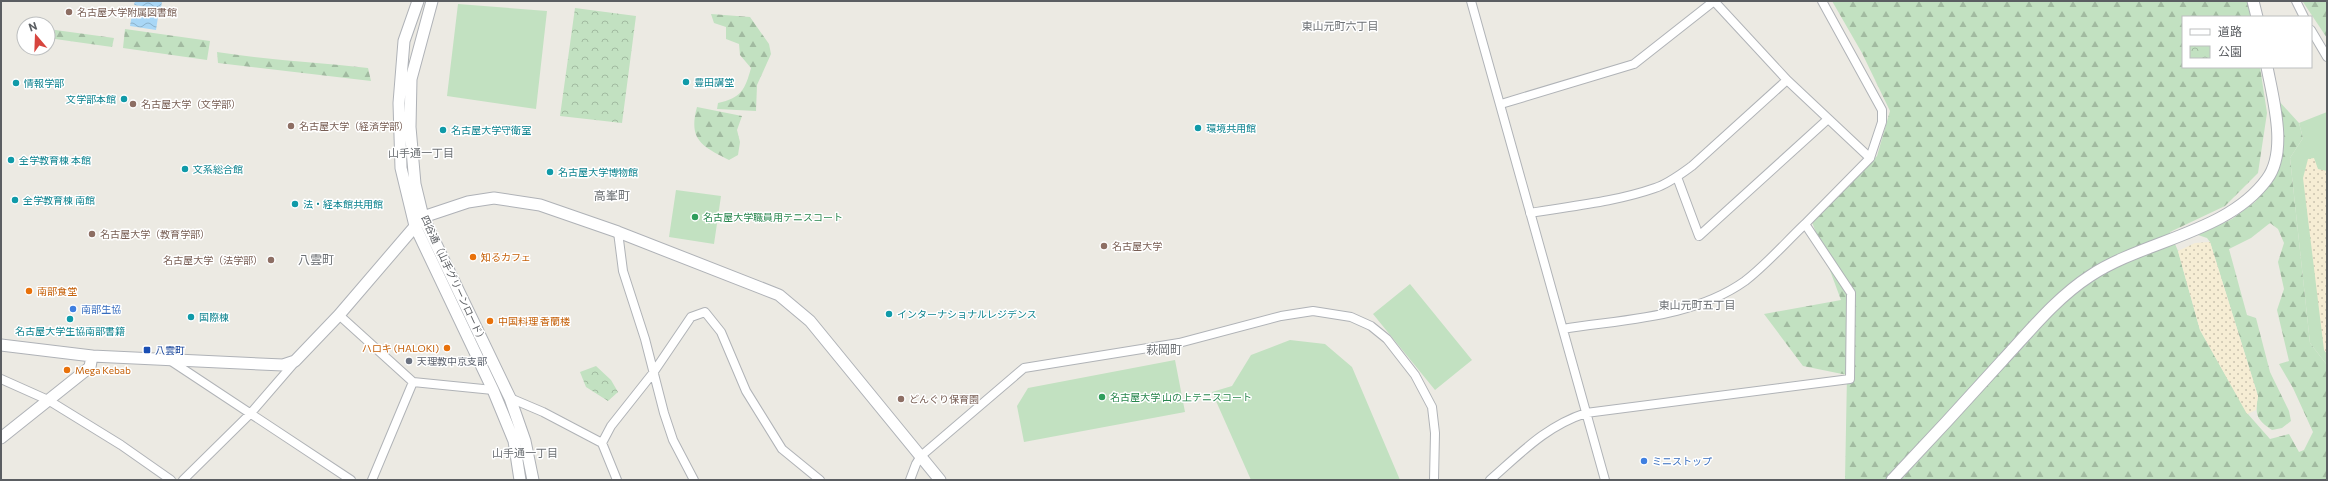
<svg xmlns="http://www.w3.org/2000/svg" width="2328" height="481" viewBox="0 0 2328 481" font-family="Commissioner,'Noto Sans JP',sans-serif">
<style>
.green{fill:#c2e1c1}
.forest{fill:url(#forest-firs)}
.sand{fill:url(#sand-dots)}
.park{fill:url(#park-crowns)}
.water{fill:url(#water-waves)}
.lines{fill:none;stroke-linecap:round;stroke-linejoin:round}
.street-casing{stroke:#b0b3b7;stroke-width:10}
.secondary-casing{stroke:#afb2b7;stroke-width:13}
.street{stroke:#fff;stroke-width:8}
.secondary{stroke:#fff;stroke-width:11}
.education-dot{fill:#8d6e63;stroke:#fff;stroke-width:1.5}
.culture-dot{fill:#0f9aa8;stroke:#fff;stroke-width:1.5}
.leisure-dot{fill:#2e9e5b;stroke:#fff;stroke-width:1.5}
.food-dot{fill:#e8710a;stroke:#fff;stroke-width:1.5}
.shop-dot{fill:#3f7fe0;stroke:#fff;stroke-width:1.5}
.transit-dot{fill:#1a4fb4;stroke:#fff;stroke-width:1.5}
.worship-dot{fill:#6b7280;stroke:#fff;stroke-width:1.5}
.labels{text-anchor:middle;dominant-baseline:central;stroke-width:3;stroke-linejoin:round;paint-order:stroke}
.education-label{font-size:10px;fill:#785e54;stroke:#fff;text-anchor:start}
.culture-label{font-size:10px;fill:#0d838f;stroke:#fff;text-anchor:start}
.leisure-label{font-size:10px;fill:#27864d;stroke:#fff;text-anchor:start}
.food-label{font-size:10px;fill:#c56008;stroke:#fff;text-anchor:start}
.street-label{font-size:10px;fill:#5b5e62;stroke:#fff}
.shop-label{font-size:10px;fill:#366cbe;stroke:#fff;text-anchor:start}
.transit-label{font-size:10px;fill:#164399;stroke:#fff;text-anchor:start}
.worship-label{font-size:10px;fill:#5b616d;stroke:#fff;text-anchor:start}
.neighbourhood-label{font-size:11px;fill:#6c7074;stroke:#fff}
.quarter-label{font-size:12px;fill:#6c7074;stroke:#fff}
</style>
<defs>
<pattern id="forest-firs" width="22" height="20" patternUnits="userSpaceOnUse"><rect width="22" height="20" fill="#c2e1c1"/><path d="M5 1l3.5 6h-7zM16 11l3.5 6h-7z" fill="#a1baa0"/></pattern>
<pattern id="sand-dots" width="8" height="8" patternUnits="userSpaceOnUse"><rect width="8" height="8" fill="#f6edd4"/><path d="M2 2h.1M6 6h.1" fill="none" stroke="#cac3af" stroke-width="1.8" stroke-linecap="round"/></pattern>
<pattern id="park-crowns" width="20" height="18" patternUnits="userSpaceOnUse"><rect width="20" height="18" fill="#c2e1c1"/><path d="M2 6a3 3 0 1 1 6 0M12 15a3 3 0 1 1 6 0" fill="none" stroke="#a1baa0"/></pattern>
<pattern id="water-waves" width="16" height="10" patternUnits="userSpaceOnUse"><rect width="16" height="10" fill="#a9d7f6"/><path d="M0 5q4-4 8 0t8 0" fill="none" stroke="#8db2cb"/></pattern>
</defs>
<rect width="100%" height="100%" fill="#eceae3"/>
<path class="green" d="M458 4 547 11 536 109 447 96Z
M2327 112V365L2310 343 2290 158 2303 138 2299 123Z
M676 190 721 196 714 244 669 237Z
M1410 284 1472 360 1435 390 1373 314Z
M1290 340 1325 344 1352 367 1400 480H1251L1212 392 1232 386 1251 355Z
M1175 360 1185 412 1024 442 1017 406 1028 388Z"/>
<path class="forest" d="M1832 1H2250L2252 17H2183V67H2260L2267 113 2258 173 2225 206 2170 232 2178 251 2200 330 2247 413 2270 439 2289 434 2299 452 2304 450 2313 432 2293 388 2279 364 2289 361 2277 310 2284 289 2278 262 2284 243 2278 229 2270 223 2251 238 2229 249 2247 315 2256 318 2270 372 2289 411 2291 421 2282 428 2272 430C2256 419 2255 415 2258 396L2210 242 2207 238 2198 235 2232 219 2255 202 2274 178 2284 140 2278 100 2299 123 2303 138 2290 158 2310 343 2327 365V480H1845L1847 375 1803 366 1764 314 1841 300 1812 222 1877 156 1890 111 1862 53Z
M2302 1H2327V38L2303 2Z
M711 14 750 17 769 44 771 54 757 85 756 111 717 109 718 103C741 98 745 90 751 68L740 55 739 44 726 39V27L714 23Z
M48 29 114 38 112 47 48 38Z
M125 29 210 41 207 60 123 48Z
M217 52C267 60 317 62 368 68L371 81 218 63Z
M697 107 742 116 737 130 740 142 738 155 729 160C702 146 688 140 697 107Z"/>
<path class="sand" d="M2314 158 2318 169 2327 171V354L2324 350 2303 178 2308 159Z
M2210 242 2258 396 2256 410 2247 414 2200 330 2178 251 2195 243Z"/>
<path class="park" d="M575 8 636 16 622 123 560 116Z
M596 366 611 380 618 392 608 401 586 387 580 372Z"/>
<path class="water" d="M135 1H162L161 9 134 5Z
M132 14 158 17 156 30 130 26Z"/>
<g class="lines">
<g class="street-casing">
<path id="street" d="M1471 1 1605 480
M1714 1 1787 80 1870 158
M2296 1 2304 17
M2311 30 2327 57
M1501 104 1634 64 1714 1
M1677 177 1699 236 1828 119
M1530 213C1571 206 1615 202 1655 188 1668 184 1681 174 1692 166L1787 80
M618 232 623 271 645 339 664 413 673 440 694 480
M339 315 413 382 493 390
M1563 329C1624 319 1693 318 1745 281 1766 265 1786 242 1805 224
M171 361 351 480
M1 379 48 400 121 445 171 480
M510 398 543 412 602 443 611 426 653 373 691 317 705 312 721 332 746 391 782 449 820 480
M602 443 617 480
M183 480 250 414 295 362
M372 480 413 382
M910 480 916 464 921 456 1024 368 1179 343 1281 316 1313 311 1351 317 1371 326 1387 339 1415 375 1432 407 1435 433 1434 480
M1490 480C1521 453 1546 426 1586 413L1850 379 1851 293 1805 224 1870 158 1882 122V110L1822 1"/>
</g>
<g class="secondary-casing">
<path id="secondary" d="M418 1 404 41 399 103 401 168 415 226 493 390 514 441 520 480
M432 1 411 79 410 127 415 184 423 217 510 398 525 441 533 480
M2253 1 2257 17
M1 345 92 356 283 365 295 361 339 315 423 217 468 202 494 198 540 205 618 232 779 295 810 321 940 480
M1 438 90 367 92 356
M1892 480C1929 441 1965 402 2001 362 2029 332 2056 298 2090 276 2144 240 2228 233 2267 179 2288 151 2273 99 2267 67"/>
</g>
<use href="#street" class="street"/>
<use href="#secondary" class="secondary"/>
</g>
<g class="education-dot">
<circle cx="69" cy="12" r="4"/>
<circle cx="133" cy="104" r="4"/>
<circle cx="291" cy="126" r="4"/>
<circle cx="92" cy="234" r="4"/>
<circle cx="1104" cy="246" r="4"/>
<circle cx="271" cy="260" r="4"/>
<circle cx="901" cy="399" r="4"/>
</g>
<g class="culture-dot">
<circle cx="686" cy="82" r="4"/>
<circle cx="16" cy="83" r="4"/>
<circle cx="124" cy="99" r="4"/>
<circle cx="1198" cy="128" r="4"/>
<circle cx="443" cy="130" r="4"/>
<circle cx="11" cy="160" r="4"/>
<circle cx="185" cy="169" r="4"/>
<circle cx="550" cy="172" r="4"/>
<circle cx="15" cy="200" r="4"/>
<circle cx="295" cy="204" r="4"/>
<circle cx="889" cy="314" r="4"/>
<circle cx="191" cy="317" r="4"/>
<circle cx="70" cy="319" r="4"/>
</g>
<g class="leisure-dot">
<circle cx="695" cy="217" r="4"/>
<circle cx="1102" cy="397" r="4"/>
</g>
<g class="food-dot">
<circle cx="473" cy="257" r="4"/>
<circle cx="29" cy="291" r="4"/>
<circle cx="490" cy="321" r="4"/>
<circle cx="447" cy="348" r="4"/>
<circle cx="67" cy="370" r="4"/>
</g>
<g class="shop-dot">
<circle cx="73" cy="309" r="4"/>
<circle cx="1644" cy="461" r="4"/>
</g>
<rect class="transit-dot" x="143" y="346" width="8" height="8" rx="2"/>
<circle class="worship-dot" cx="409" cy="361" r="4"/>
<g class="labels">
<g class="education-label">
<text x="77" y="12">名古屋大学附属図書館</text>
<text x="141" y="104">名古屋大学（文学部）</text>
<text x="299" y="126">名古屋大学（経済学部）</text>
<text x="100" y="234">名古屋大学（教育学部）</text>
<text x="1112" y="246">名古屋大学</text>
<text x="263" y="260" text-anchor="end">名古屋大学（法学部）</text>
<text x="909" y="399">どんぐり保育園</text>
</g>
<g class="culture-label">
<text x="694" y="82">豊田講堂</text>
<text x="24" y="83">情報学部</text>
<text x="116" y="99" text-anchor="end">文学部本館</text>
<text x="1206" y="128">環境共用館</text>
<text x="451" y="130">名古屋大学守衛室</text>
<text x="19" y="160">全学教育棟 本館</text>
<text x="193" y="169">文系総合館</text>
<text x="558" y="172">名古屋大学博物館</text>
<text x="23" y="200">全学教育棟 南館</text>
<text x="303" y="204">法・経本館共用館</text>
<text x="897" y="314">インターナショナルレジデンス</text>
<text x="199" y="317">国際棟</text>
<text x="70" y="331" text-anchor="middle">名古屋大学生協南部書籍</text>
</g>
<g class="leisure-label">
<text x="703" y="217">名古屋大学職員用テニスコート</text>
<text x="1110" y="397">名古屋大学 山の上テニスコート</text>
</g>
<g class="food-label">
<text x="481" y="257">知るカフェ</text>
<text x="37" y="291">南部食堂</text>
<text x="498" y="321">中国料理 香蘭楼</text>
<text x="439" y="348" text-anchor="end">ハロキ (HALOKI)</text>
<text x="75" y="370">Mega Kebab</text>
</g>
<g class="street-label">
<text transform="translate(454 279) rotate(65)">四谷通（山手グリーンロード）</text>
</g>
<g class="shop-label">
<text x="81" y="309">南部生協</text>
<text x="1652" y="461">ミニストップ</text>
</g>
<g class="transit-label">
<text x="155" y="350">八雲町</text>
</g>
<g class="worship-label">
<text x="417" y="361">天理教中京支部</text>
</g>
<g class="neighbourhood-label">
<text x="1340" y="25">東山元町六丁目</text>
<text x="421" y="152">山手通一丁目</text>
<text x="1697" y="304">東山元町五丁目</text>
<text x="525" y="452">山手通一丁目</text>
</g>
<g class="quarter-label">
<text x="612" y="195">高峯町</text>
<text x="316" y="259">八雲町</text>
<text x="1164" y="349">萩岡町</text>
</g>
</g>
<rect width="2328" height="481" fill="none" stroke="#5b5e62" stroke-width="4"/>
<rect x="2182" y="16" width="130" height="52" fill="#ffffff" stroke="#bdbfc0"/>
<rect x="2190" y="29" width="20" height="6" fill="#ffffff" stroke="#bdbfc0"/>
<text x="2218" y="36" font-size="12" fill="#5b5e62">道路</text>
<rect x="2190" y="46" width="20" height="12" fill="url(#park-crowns)" stroke="#bdbfc0"/>
<text x="2218" y="56" font-size="12" fill="#5b5e62">公園</text>
<g transform="translate(36 36) rotate(341)"><circle r="19" fill="#ffffff" stroke="#bdbfc0"/>
<path d="M0-3L7 15L0 10L-7 15Z" fill="#d7453e"/>
<text y="-6" font-size="11" font-weight="bold" text-anchor="middle" fill="#5b5e62">N</text>
</g>
</svg>
